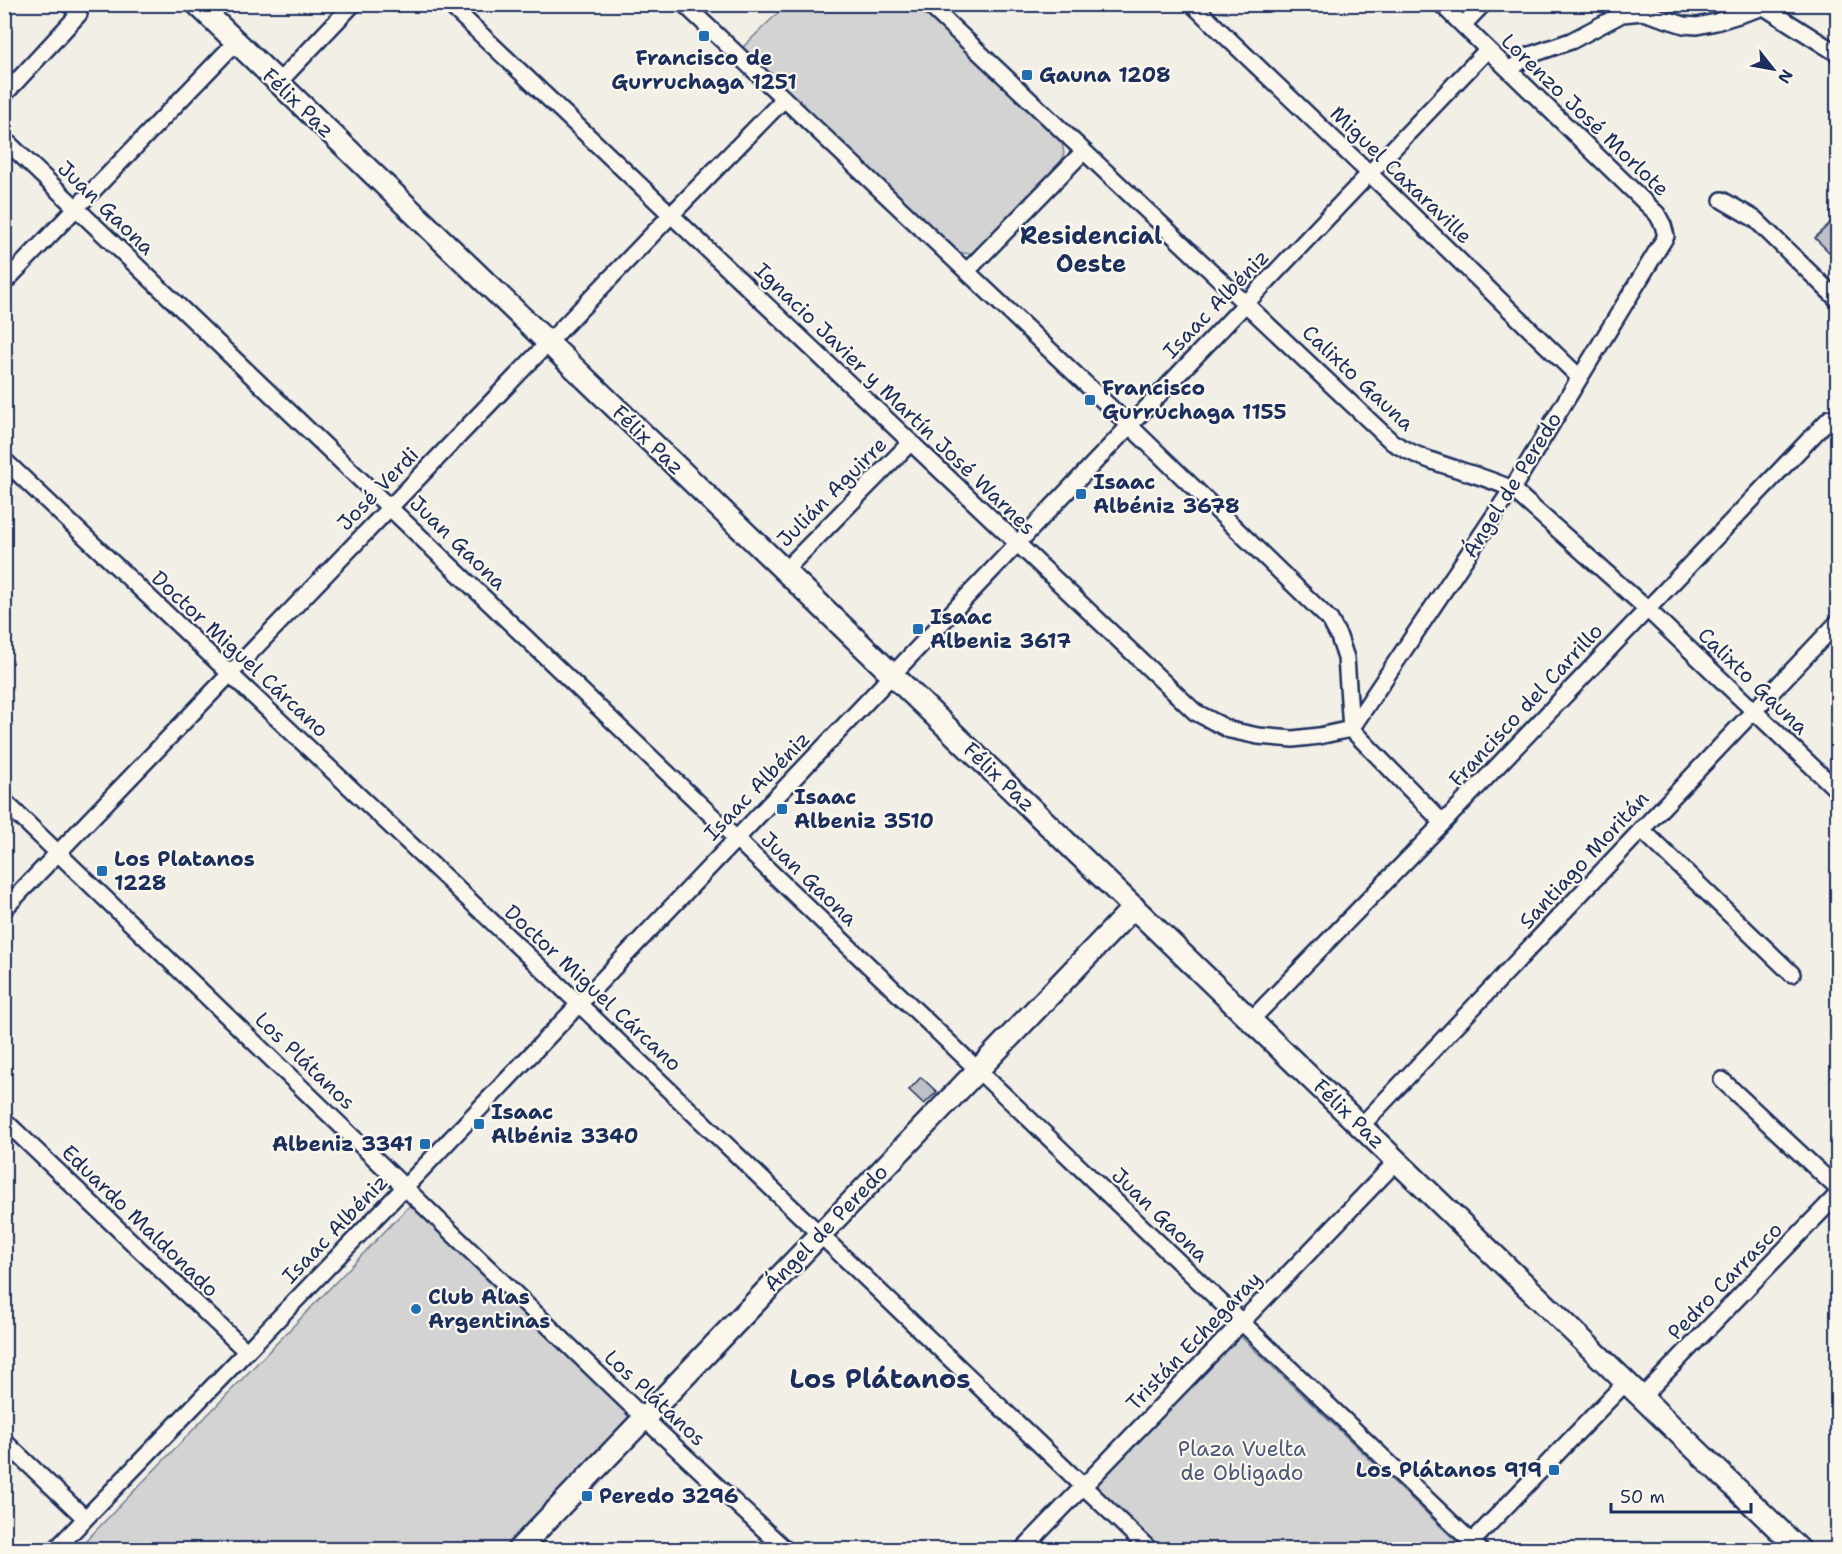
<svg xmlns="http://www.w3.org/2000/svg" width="1842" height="1554" viewBox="0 0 1842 1554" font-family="'Shantell Sans',sans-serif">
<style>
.green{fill:#d2d3d2;stroke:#768198;stroke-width:1.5}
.building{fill:#bdc0c4;stroke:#1b2f5e;stroke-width:1.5}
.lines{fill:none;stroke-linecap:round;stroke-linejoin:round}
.minor-casing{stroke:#1b2f5e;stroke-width:20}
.secondary-casing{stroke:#1b2f5e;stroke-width:26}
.minor{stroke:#fbf7ec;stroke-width:15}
.secondary{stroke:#fbf7ec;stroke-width:21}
.poi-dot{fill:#1f6fb2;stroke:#fbf7ec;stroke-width:2}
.labels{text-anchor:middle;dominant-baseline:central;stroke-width:4.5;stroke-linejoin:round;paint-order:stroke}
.poi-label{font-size:21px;font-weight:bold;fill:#1b2f5e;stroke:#fbf7ec;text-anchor:start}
.street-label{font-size:21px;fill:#1b2f5e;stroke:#fbf7ec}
.park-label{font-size:21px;fill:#49587b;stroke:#fbf7ec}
.quarter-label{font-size:24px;font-weight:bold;fill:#1b2f5e;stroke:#fbf7ec}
.district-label{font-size:27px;font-weight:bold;fill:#1b2f5e;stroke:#fbf7ec}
</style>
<rect width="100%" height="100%" fill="#f2efe6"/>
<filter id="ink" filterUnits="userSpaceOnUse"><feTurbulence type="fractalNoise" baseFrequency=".0167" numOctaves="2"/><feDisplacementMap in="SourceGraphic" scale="12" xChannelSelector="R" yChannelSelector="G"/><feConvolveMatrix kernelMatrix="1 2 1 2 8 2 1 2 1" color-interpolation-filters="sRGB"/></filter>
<g filter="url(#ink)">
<path class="green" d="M786 5H916L1062 143 1064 153 1061 164 986 243C971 255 970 256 952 250L741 49Z
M413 1202 634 1416 505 1549 77 1550Z
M1239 1335 1457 1542 1451 1550 1161 1549 1095 1487Z"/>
<path class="building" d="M1838 215V243L1829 252 1815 238Z
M921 1077 937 1092 924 1104 909 1090Z"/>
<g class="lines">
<g class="minor-casing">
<path id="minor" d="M449 4 1195 712 1230 730 1258 736 1293 739 1319 736 1351 729
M684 4 1129 425 1330 620 1339 637 1346 658 1351 729 1443 823
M928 4 1392 442C1431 466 1471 470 1512 489L1647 609 1838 791
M1192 4 1369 173 1579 377
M1763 4 1764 7 1838 54
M1463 25 1483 4
M1509 70 1530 55 1571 41 1622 14 1643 12 1684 25 1697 26 1716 22 1764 7
M278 83 353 4
M4 95 79 14 69 4
M4 139 1480 1550
M1722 200 1755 219 1838 300
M967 271 1084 151
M4 283 236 42
M4 460 579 1004 1150 1550
M784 571 911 442
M1351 729 1512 489 1666 236 1663 225 1657 214 1441 4
M4 801 644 1418 786 1550
M1641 829 1792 974
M4 909 671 215 784 99
M1251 1020 1443 823 1830 418
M1722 1080 1838 1189
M4 1120 246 1351
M1361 1126 1838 622
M1642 1397 1838 1194
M4 1441 85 1518
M55 1550 405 1187 1487 50
M1022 1550 1397 1161
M1464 1550 1626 1382"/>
</g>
<g class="secondary-casing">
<path id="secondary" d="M197 4 1800 1550
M518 1550 1134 907"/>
</g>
<use href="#minor" class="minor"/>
<use href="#secondary" class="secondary"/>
</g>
</g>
<g class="poi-dot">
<rect x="698" y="30" width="12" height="12" rx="3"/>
<rect x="1021" y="69" width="12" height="12" rx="3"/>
<rect x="1084" y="394" width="12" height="12" rx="3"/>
<rect x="1075" y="488" width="12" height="12" rx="3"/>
<rect x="912" y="623" width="12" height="12" rx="3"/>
<rect x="776" y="803" width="12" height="12" rx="3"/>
<rect x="96" y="865" width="12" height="12" rx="3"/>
<rect x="473" y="1118" width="12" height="12" rx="3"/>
<rect x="419" y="1138" width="12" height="12" rx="3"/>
<circle cx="416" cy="1309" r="6"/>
<rect x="1548" y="1464" width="12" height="12" rx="3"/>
<rect x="581" y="1490" width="12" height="12" rx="3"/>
</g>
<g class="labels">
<g class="poi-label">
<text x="704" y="58" text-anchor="middle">Francisco de<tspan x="704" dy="24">Gurruchaga 1251</tspan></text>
<text x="1039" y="75">Gauna 1208</text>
<text x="1102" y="388">Francisco<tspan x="1102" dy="24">Gurruchaga 1155</tspan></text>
<text x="1093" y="482">Isaac<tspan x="1093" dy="24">Albéniz 3678</tspan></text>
<text x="930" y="617">Isaac<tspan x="930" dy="24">Albeniz 3617</tspan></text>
<text x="794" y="797">Isaac<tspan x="794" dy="24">Albeniz 3510</tspan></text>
<text x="114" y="859">Los Platanos<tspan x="114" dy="24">1228</tspan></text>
<text x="491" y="1112">Isaac<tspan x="491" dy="24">Albéniz 3340</tspan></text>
<text x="413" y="1144" text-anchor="end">Albeniz 3341</text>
<text x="428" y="1297">Club Alas<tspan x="428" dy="24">Argentinas</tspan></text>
<text x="1542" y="1470" text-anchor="end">Los Plátanos 919</text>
<text x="599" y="1496">Peredo 3296</text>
</g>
<g class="street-label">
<text transform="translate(298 103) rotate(44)">Félix Paz</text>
<text transform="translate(1585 115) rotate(44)">Lorenzo José Morlote</text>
<text transform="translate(1401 175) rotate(44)">Miguel Caxaraville</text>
<text transform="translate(106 208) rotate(44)">Juan Gaona</text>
<text transform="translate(1216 304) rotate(-46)">Isaac Albéniz</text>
<text transform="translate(1358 378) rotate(43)">Calixto Gauna</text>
<text transform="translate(895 399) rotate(44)">Ignacio Javier y Martín José Warnes</text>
<text transform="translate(648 440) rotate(44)">Félix Paz</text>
<text transform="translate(1512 485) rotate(-58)">Ángel de Peredo</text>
<text transform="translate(378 489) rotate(-46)">José Verdi</text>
<text transform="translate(832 492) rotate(-45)">Julián Aguirre</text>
<text transform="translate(458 543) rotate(44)">Juan Gaona</text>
<text transform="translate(240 654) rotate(43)">Doctor Miguel Cárcano</text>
<text transform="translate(1753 681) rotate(44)">Calixto Gauna</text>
<text transform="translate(1526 705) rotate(-47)">Francisco del Carrillo</text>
<text transform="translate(999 777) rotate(44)">Félix Paz</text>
<text transform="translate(757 786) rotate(-46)">Isaac Albéniz</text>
<text transform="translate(1584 860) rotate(-47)">Santiago Moritán</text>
<text transform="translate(809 879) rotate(44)">Juan Gaona</text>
<text transform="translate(593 988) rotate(43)">Doctor Miguel Cárcano</text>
<text transform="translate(305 1061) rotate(44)">Los Plátanos</text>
<text transform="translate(1349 1114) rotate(44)">Félix Paz</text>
<text transform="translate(1160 1215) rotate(44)">Juan Gaona</text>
<text transform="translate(140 1221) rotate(44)">Eduardo Maldonado</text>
<text transform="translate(826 1228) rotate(-46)">Ángel de Peredo</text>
<text transform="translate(335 1229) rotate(-46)">Isaac Albéniz</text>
<text transform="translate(1725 1281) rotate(-46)">Pedro Carrasco</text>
<text transform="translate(1194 1341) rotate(-46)">Tristán Echegaray</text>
<text transform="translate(655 1398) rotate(43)">Los Plátanos</text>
</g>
<g class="park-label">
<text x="1242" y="1449">Plaza Vuelta<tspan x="1242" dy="24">de Obligado</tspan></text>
</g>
<g class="quarter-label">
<text x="1091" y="236">Residencial<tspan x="1091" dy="28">Oeste</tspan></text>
</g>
<g class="district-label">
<text x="880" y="1378">Los Plátanos</text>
</g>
</g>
<rect width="1842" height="1554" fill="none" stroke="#fbf7ec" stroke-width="24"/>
<rect x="12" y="12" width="1818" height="1530" fill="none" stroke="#1b2f5e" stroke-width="2" filter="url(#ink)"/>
<g transform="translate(1773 69) rotate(121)" stroke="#fbf7ec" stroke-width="4.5" paint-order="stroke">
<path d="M0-4.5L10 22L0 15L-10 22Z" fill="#1b2f5e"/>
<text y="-9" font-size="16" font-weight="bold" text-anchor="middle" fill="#1b2f5e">N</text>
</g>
<path d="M1611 1503v9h140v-9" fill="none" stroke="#1b2f5e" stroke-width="3"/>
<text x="1620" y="1503" font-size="18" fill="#1b2f5e" stroke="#fbf7ec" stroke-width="4.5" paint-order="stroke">50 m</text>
</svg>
